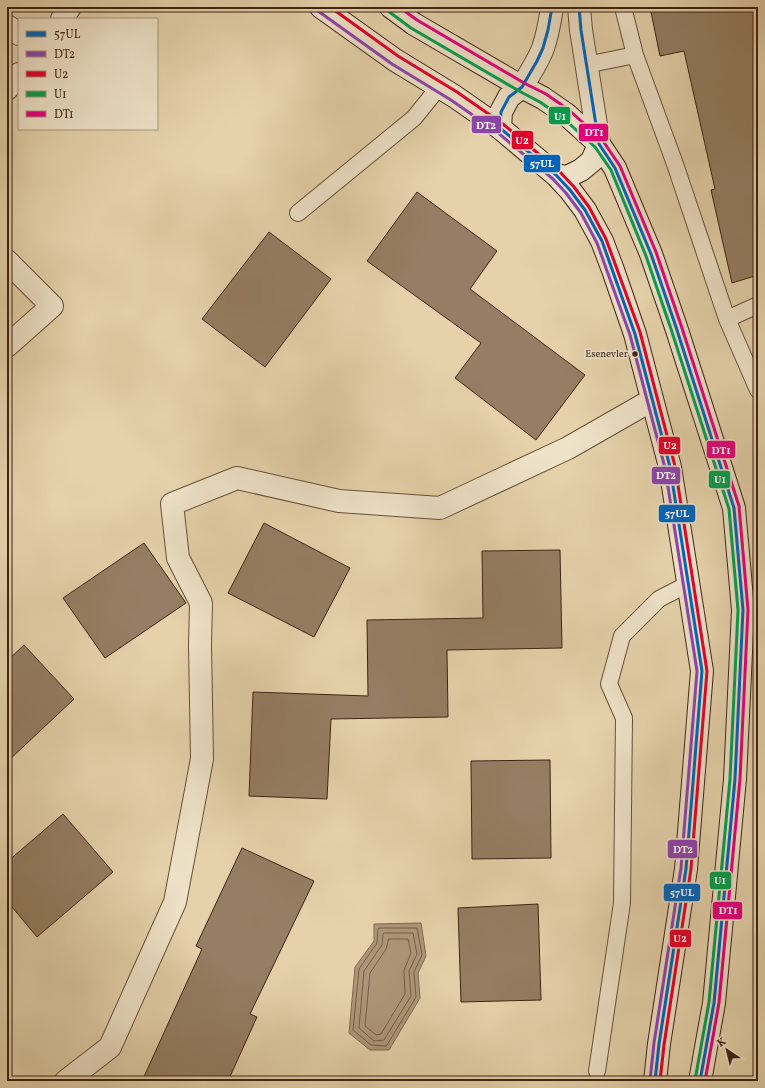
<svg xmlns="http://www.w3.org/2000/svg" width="765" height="1088" viewBox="0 0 765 1088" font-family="Vollkorn,serif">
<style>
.water{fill:#ad9678;stroke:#816850}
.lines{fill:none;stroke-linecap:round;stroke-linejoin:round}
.shore{stroke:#765c46;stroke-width:1}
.building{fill:#957e63;stroke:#3f2314}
.service-casing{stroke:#684f3a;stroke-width:18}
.minor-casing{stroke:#684f3a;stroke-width:24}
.tertiary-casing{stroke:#684f3a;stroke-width:24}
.secondary-casing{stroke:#3f2314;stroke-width:24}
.service{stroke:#eee2c8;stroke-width:16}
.minor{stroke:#eee2c8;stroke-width:22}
.tertiary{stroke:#eee2c8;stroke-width:22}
.secondary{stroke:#eee2c8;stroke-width:22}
.bus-1-casing{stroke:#eee2c8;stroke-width:6}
.bus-2-casing{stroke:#eee2c8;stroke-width:6}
.bus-3-casing{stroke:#eee2c8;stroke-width:6}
.bus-4-casing{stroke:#eee2c8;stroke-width:6}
.bus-5-casing{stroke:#eee2c8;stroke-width:6}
.bus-1{stroke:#0065bd;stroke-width:3}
.bus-2{stroke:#8e44ad;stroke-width:3}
.bus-3{stroke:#e4002b;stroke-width:3}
.bus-4{stroke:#039f4e;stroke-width:3}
.bus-5{stroke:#e5007d;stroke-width:3}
.bus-dot{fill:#3f2314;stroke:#eee2c8;stroke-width:1.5}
.labels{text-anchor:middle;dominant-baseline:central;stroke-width:3.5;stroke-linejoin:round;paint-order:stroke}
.bus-label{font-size:10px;fill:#3f2314;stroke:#eee2c8;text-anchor:end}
.line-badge{stroke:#eee2c8;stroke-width:1.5}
.badge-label{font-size:11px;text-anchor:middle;font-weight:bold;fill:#fff}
</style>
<rect width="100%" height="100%" fill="#e5d2ab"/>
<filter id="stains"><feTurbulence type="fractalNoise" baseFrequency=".005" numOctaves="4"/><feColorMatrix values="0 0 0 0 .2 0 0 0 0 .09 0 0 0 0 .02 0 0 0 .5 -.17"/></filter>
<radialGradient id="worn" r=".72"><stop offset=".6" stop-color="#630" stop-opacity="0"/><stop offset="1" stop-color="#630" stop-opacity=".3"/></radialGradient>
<path class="water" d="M421 923 426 956 418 973 420 998 389 1050H370L349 1033 355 967 374 941V924Z"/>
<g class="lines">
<path class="shore" d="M380 928H417L422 955 414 972 416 997 387 1045 386 1046 371 1045 353 1030 359 969 377 943 378 929Z
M385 933H413L417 954 409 971 411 996 384 1040 374 1041 359 1028 364 971 382 945 383 934Z
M389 939H408L411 953 404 970 405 994 381 1034 376 1035 365 1026 370 973 386 949Z"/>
</g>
<path class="building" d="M650 7H752L758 24V275L732 283 711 190 715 189 684 51 660 56Z
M417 192 497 251 470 289 585 375 536 440 455 378 481 343 367 261Z
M269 232 331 279 265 367 202 319Z
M264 523 350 568 314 637 228 593Z
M144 543 186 603 105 658 63 598Z
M560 550 562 648 447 650 448 717 331 719 327 799 249 796 253 692 368 696 367 620 483 618 482 551Z
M24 645 74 699 7 762V661Z
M550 760 551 858 472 859 471 761Z
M63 814 113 872 37 937 7 901V862Z
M242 848 314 881 250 1014 257 1017 228 1081H142L202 949 196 946Z
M538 904 541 1000 461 1002 458 908Z"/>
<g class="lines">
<g class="service-casing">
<path id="service" d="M623 7 635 55 675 164 727 319 758 390
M586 65 635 55
M298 213 414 118 439 87
M727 319 758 305
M597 1071 622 903 624 718 609 684 622 636 659 599 688 584"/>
</g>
<g class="minor-casing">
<path id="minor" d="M62 19 70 7
M7 26 19 34
M7 89 19 74
M7 261 52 306 7 346
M66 1081 110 1047 175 902 202 759 200 645 201 603 178 558 172 504 237 478 339 501 440 508 568 448 652 400"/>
</g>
<g class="tertiary-casing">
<path id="tertiary" d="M579 7 581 30 599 144
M522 87C529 74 538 62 543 48 548 34 550 21 552 7"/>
</g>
<g class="secondary-casing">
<path id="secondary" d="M321 7 395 60 454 96 500 128 556 175 570 190 585 210 602 241 613 270 635 334 670 467 702 671 686 869 659 1044 655 1081
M391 7 414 24 522 87 543 98 566 114 599 144 615 168 651 254 676 327 734 508 743 610 735 779 714 1003 700 1081
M500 128 501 112 509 97 522 87
M556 175 567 177 581 170 592 161 599 144"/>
</g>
<use href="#service" class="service"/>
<use href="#minor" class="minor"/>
<use href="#tertiary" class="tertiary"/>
<use href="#secondary" class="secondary"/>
<g class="bus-1-casing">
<path id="bus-1" d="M552 7 548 30 543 48 537 61 522 87 509 97 501 112 500 128 556 175 570 190 585 210 602 241 635 334 670 467 702 671 686 869 659 1044 655 1081
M579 7 581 30 599 144 615 168 651 254 676 327 734 508 743 610 735 779 714 1003 700 1081"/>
</g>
<g class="bus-2-casing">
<path id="bus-2" d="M318 11 392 64 451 100 497 132 553 179 566 193 581 213 597 243 630 335 665 468 697 671 681 868 654 1043 650 1080"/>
</g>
<g class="bus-3-casing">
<path id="bus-3" d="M330 7 398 56 457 92 503 124 560 172 574 187 589 207 606 239 640 332 675 466 707 671 691 869 664 1045 660 1081"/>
</g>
<g class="bus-4-casing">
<path id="bus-4" d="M388 11 411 28 519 91 540 102 563 118 595 147 611 170 646 256 671 329 729 509 738 610 730 779 709 1002 695 1080"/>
</g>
<g class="bus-5-casing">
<path id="bus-5" d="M399 7 417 20 524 83 546 94 569 110 603 141 620 166 656 252 681 325 739 506 748 610 740 779 719 1003 705 1081"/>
</g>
<use href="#bus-1" class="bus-1"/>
<use href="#bus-2" class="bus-2"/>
<use href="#bus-3" class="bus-3"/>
<use href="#bus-4" class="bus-4"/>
<use href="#bus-5" class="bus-5"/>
</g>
<circle class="bus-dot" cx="635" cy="354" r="3.5"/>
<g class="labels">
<g class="bus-label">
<text x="628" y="354">Esenevler</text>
</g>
</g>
<g class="line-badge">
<rect x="548" y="106" width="23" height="19" rx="4" fill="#039f4e"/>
<rect x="471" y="115" width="31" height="19" rx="4" fill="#8e44ad"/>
<rect x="578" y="123" width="31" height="19" rx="4" fill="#e5007d"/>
<rect x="511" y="130" width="23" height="20" rx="4" fill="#e4002b"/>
<rect x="523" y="154" width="38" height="19" rx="4" fill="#0065bd"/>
<rect x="658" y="436" width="23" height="19" rx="4" fill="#e4002b"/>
<rect x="706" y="440" width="30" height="19" rx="4" fill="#e5007d"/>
<rect x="651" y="466" width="30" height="19" rx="4" fill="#8e44ad"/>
<rect x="708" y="470" width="23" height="19" rx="4" fill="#039f4e"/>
<rect x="658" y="504" width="38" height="19" rx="4" fill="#0065bd"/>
<rect x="667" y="839" width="31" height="20" rx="4" fill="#8e44ad"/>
<rect x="709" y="871" width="23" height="19" rx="4" fill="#039f4e"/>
<rect x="663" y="883" width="38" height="19" rx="4" fill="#0065bd"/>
<rect x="712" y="901" width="31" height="19" rx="4" fill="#e5007d"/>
<rect x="669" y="929" width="23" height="19" rx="4" fill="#e4002b"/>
</g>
<g class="badge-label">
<text x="560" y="120">U1</text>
<text x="486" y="129">DT2</text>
<text x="594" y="136">DT1</text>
<text x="522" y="144">U2</text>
<text x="542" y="167">57UL</text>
<text x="670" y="449">U2</text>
<text x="721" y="454">DT1</text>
<text x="666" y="479">DT2</text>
<text x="720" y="483">U1</text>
<text x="677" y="517">57UL</text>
<text x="683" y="853">DT2</text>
<text x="720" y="884">U1</text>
<text x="682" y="896">57UL</text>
<text x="728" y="914">DT1</text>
<text x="680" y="942">U2</text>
</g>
<rect width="765" height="1088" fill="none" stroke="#e5d2ab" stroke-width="24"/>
<rect x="8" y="8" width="749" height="1072" fill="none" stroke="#3f2314" stroke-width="2"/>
<rect x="12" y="12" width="741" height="1064" fill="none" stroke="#3f2314"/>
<rect x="18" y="18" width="140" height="112" fill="#eee2c8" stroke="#a89680"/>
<rect x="26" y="31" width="20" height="6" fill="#0065bd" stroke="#a89680"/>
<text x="54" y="38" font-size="12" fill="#3f2314">57UL</text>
<rect x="26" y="51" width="20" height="6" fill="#8e44ad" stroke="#a89680"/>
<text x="54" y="58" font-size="12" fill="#3f2314">DT2</text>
<rect x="26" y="71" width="20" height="6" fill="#e4002b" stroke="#a89680"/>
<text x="54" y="78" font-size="12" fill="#3f2314">U2</text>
<rect x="26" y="91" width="20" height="6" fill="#039f4e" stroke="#a89680"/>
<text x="54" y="98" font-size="12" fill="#3f2314">U1</text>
<rect x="26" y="111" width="20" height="6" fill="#e5007d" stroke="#a89680"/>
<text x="54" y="118" font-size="12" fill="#3f2314">DT1</text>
<g transform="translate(727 1050) rotate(325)" stroke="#eee2c8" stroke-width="3" paint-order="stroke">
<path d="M0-3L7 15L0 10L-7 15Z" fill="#3f2314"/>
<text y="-6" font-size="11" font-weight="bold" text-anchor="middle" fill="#3f2314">K</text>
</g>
<rect width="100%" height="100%" filter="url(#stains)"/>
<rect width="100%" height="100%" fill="url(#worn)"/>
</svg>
